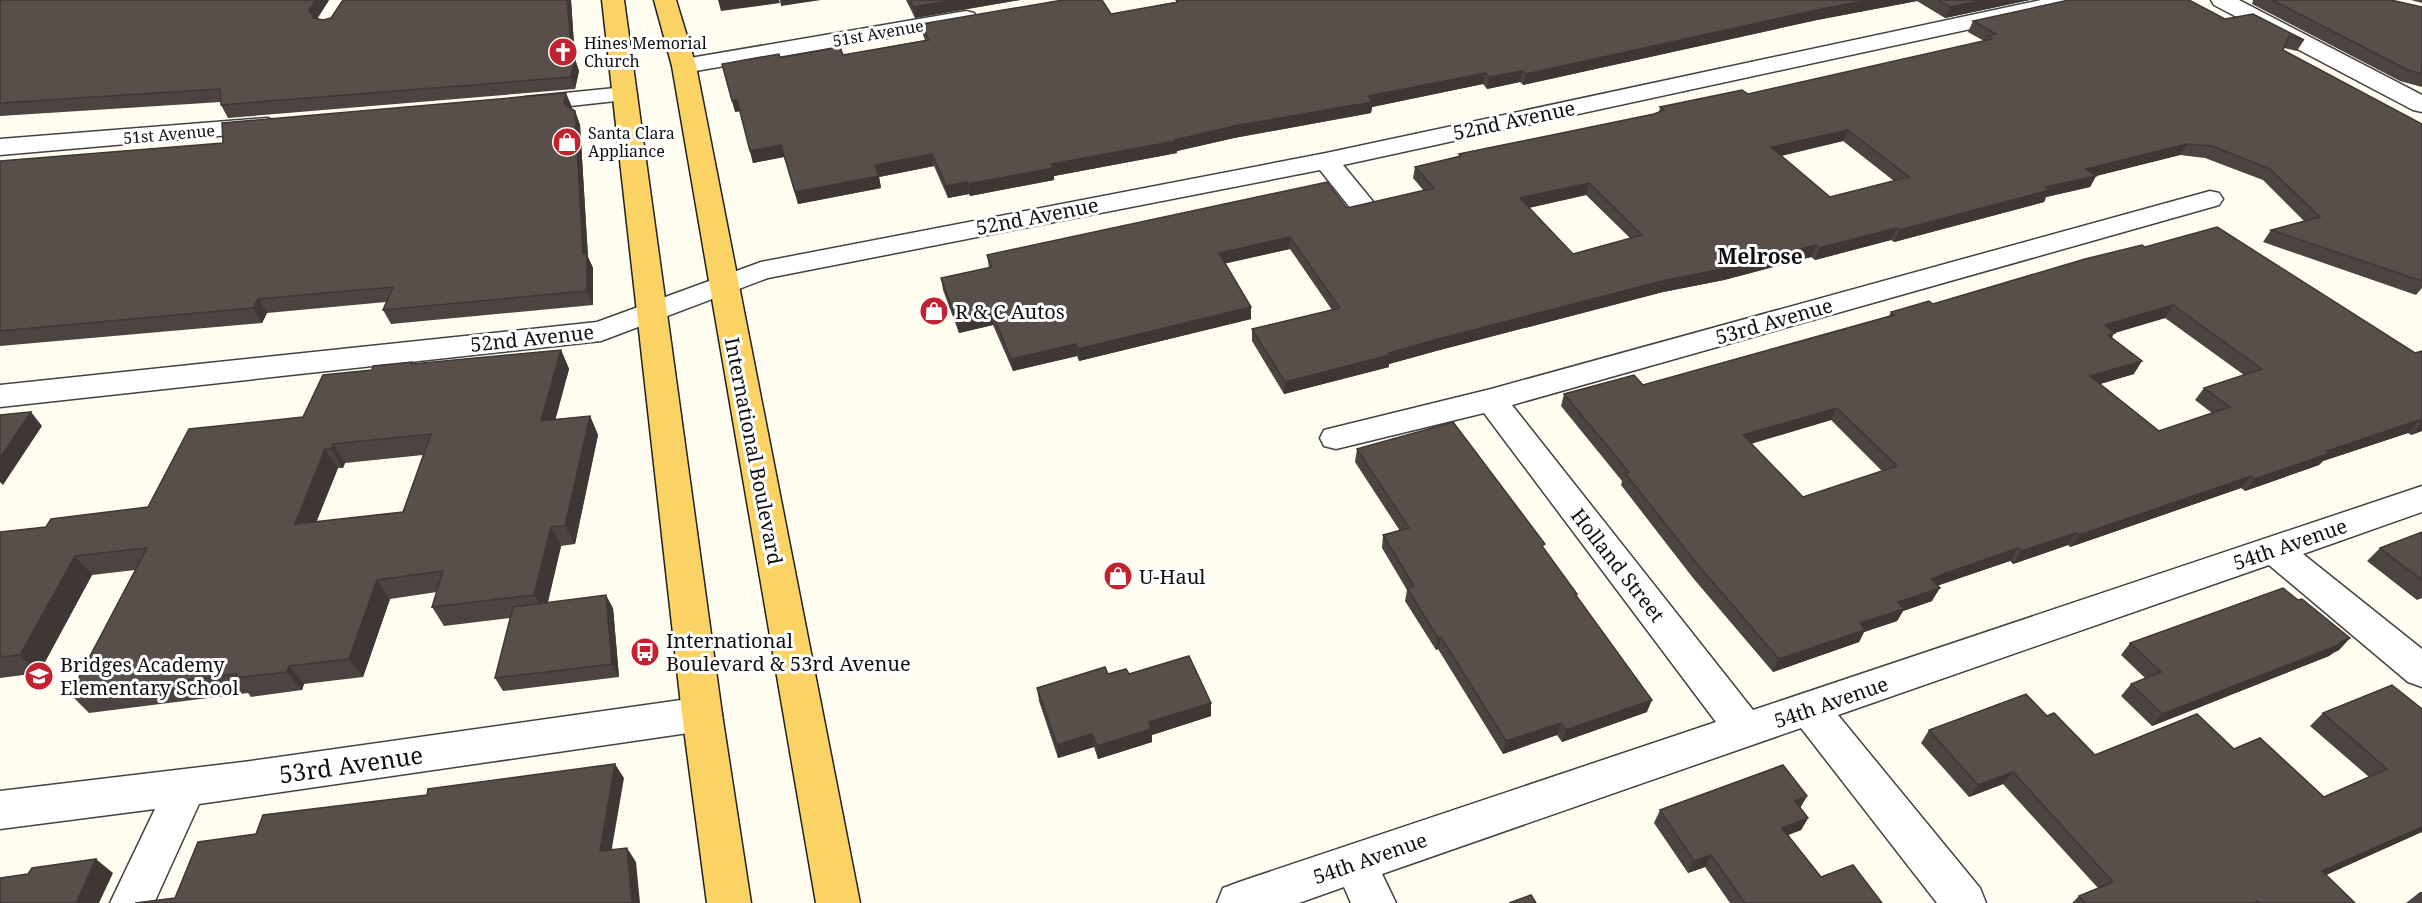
<svg xmlns="http://www.w3.org/2000/svg" width="2422" height="903" viewBox="0 0 2422 903" font-family="'Noto Serif',serif">
<style>
.lines{fill:none;stroke-linecap:round;stroke-linejoin:round}
.minor-casing{stroke:#424242;stroke-width:3}
.major-casing{stroke:#202020;stroke-width:3}
.path{stroke:#313131;stroke-width:4.5;stroke-dasharray:8 4;stroke-linecap:butt}
.minor{fill:#fff;fill-rule:evenodd}
.major{fill:#fbd364;fill-rule:evenodd}
.wall{fill:#4c4440;fill-rule:evenodd}
.shaded-wall{fill:#3e3734}
.building{fill:#584f4b;stroke:#3e3734;stroke-width:1.5;fill-rule:evenodd}
.labels{text-anchor:middle;dominant-baseline:central;stroke-width:6;stroke-linejoin:round;paint-order:stroke}
.far-street-label{font-size:16px;fill:#0f0f0f;stroke:#fff}
.far-poi-label{font-size:16px;fill:#0f0f0f;stroke:#fff;text-anchor:start}
.street-label{font-size:20px;fill:#0f0f0f;stroke:#fff}
.poi-label{font-size:20px;fill:#0f0f0f;stroke:#fff;text-anchor:start}
.neighbourhood-label{font-size:21px;font-weight:bold;fill:#0f0f0f;stroke:#fff}
.near-street-label{font-size:24px;fill:#0f0f0f;stroke:#fff}
</style>
<rect width="100%" height="100%" fill="#fffcf0"/>
<g class="lines">
<g class="minor-casing">
<path id="minor" d="M2041 0H2083L2080 5 2072 7 1343 165 1375 204 1372 210 1362 212 1352 210 1320 170 768 278 601 341 0 407V385L597 322 761 262 1326 153Z
M2211 0H2239L2422 95V112L2413 110 2214 5Z
M966 11 974 13 977 18 974 23 684 73 676 71 672 66 676 61 684 59Z
M625 87 634 89 637 94 634 99 525 111 516 109 513 104 516 99 525 97Z
M267 118 276 121 280 126 276 131 0 155V139Z
M2210 191 2219 193 2223 199 2219 205 1512 405 1753 710 2422 486V512L2303 554 2422 649V687L2408 682 2269 565 1838 715 1980 888 1986 903H1937L1801 728 1382 874 1396 903H1351L1344 887 1299 903H1217L1223 888 1239 882 1716 722 1484 413 1336 449 1324 446 1320 438 1324 430 1491 389Z
M702 697 716 702 722 714 716 726 702 731 199 804 154 903H110L155 809 0 829V791L243 762Z"/>
</g>
<g class="major-casing">
<path id="major" d="M602 0H624L722 714 751 903H707L682 714Z
M654 0H676L696 66 860 903H816L672 66Z"/>
</g>
<path class="path" d="M734 638 751 634"/>
<use href="#minor" class="minor"/>
<use href="#major" class="major"/>
</g>
<path class="wall" d="M0 0H329L317 19 323 20 331 18 343 0H571L575 59 579 71 575 89 228 118 221 105V102L0 116Z
M906 0H1020L915 18Z
M1176 0H2030L1945 18 1917 1 1817 20 1523 85 1520 82 1487 89 1483 84 1372 107 1371 113 1234 138 1177 151V153L1054 176V180L970 196 969 194 948 198 934 166 879 177 881 188 798 204 784 157 753 163 740 111 735 112 780 58 843 55 925 40 923 35 921 24 1111 14 1176 2Z
M2253 0H2391L2422 7V87L2400 81 2252 4Z
M2411 0H2422V3Z
M2225 19 2304 40 2297 51 2284 48 2283 50 2422 124V288L2416 295 2263 242 2271 230 2304 221 2263 180 2205 158 2180 155 2096 176 2090 187 2046 197 2044 202 1894 242 1891 240 1815 260 1811 257 1724 280 1663 292 1436 351 1389 364V367L1284 394 1252 341V329L1332 310 1290 249 1225 263 1251 307V319L1079 361 1077 356 1013 371 993 325 959 333 943 290 941 278 989 268 987 255 1347 208 1424 191 1413 178 1415 167 1458 157 1459 154 1654 114 1659 112 1660 107 1748 94 1984 41 1968 32 1973 21ZM1843 141 1894 181 1830 197 1781 156ZM1586 195 1630 238 1573 254 1529 208Z
M572 107 571 109 575 111 580 125 588 257 593 268V305L391 324 383 310 386 302 267 313 262 323 0 346V161L223 143Z
M2145 247 2415 353 2422 351V431L2411 435 2408 433 2323 461 2319 465 2245 491 2241 488 2070 547 2068 545 2013 564 2010 561 1937 586 1932 601 1903 611 1897 621 1864 632 1859 642 1773 672 1693 578 1621 485 1622 481 1561 406 1564 394 1643 385 1889 316 1891 312 1933 304ZM2165 318 2244 375 2204 388 2195 400 2212 413 2159 431 2100 384 2134 374 2112 338 2114 333ZM1831 420 1882 471 1803 497 1751 444Z
M561 350 569 369 555 419 590 416 598 435 575 544 561 546 548 602 613 608 619 677 503 691 495 678 510 618 444 626 432 607 437 592 390 599 363 677 304 684 302 690 251 697 248 693 89 713 70 694 135 570 92 575 39 673 0 678V532L46 527 148 507 303 417 372 370 412 362 413 364ZM423 455 403 512 316 522 338 468H343L345 463Z
M1357 449 1544 549 1577 594V596L1647 712 1562 742 1557 735 1503 754 1438 649 1436 650 1405 601 1407 590 1382 548 1383 535 1400 531 1355 462Z
M2422 532V598L2417 600 2367 561 2380 548Z
M2298 600 2350 638 2339 650 2333 653 2329 656 2152 726 2121 696 2131 684 2145 678 2121 655 2130 643Z
M1108 674H1129L1211 716 1152 735V742L1098 759 1094 747 1058 758 1039 701 1037 688Z
M2422 709V833L2421 832 2326 875 2355 903H2072L2079 896 2098 888 2003 784 1969 797 1921 743 1929 730 2047 716 2095 755 2234 749 2324 797 2369 777 2310 726 2323 713Z
M1807 796 1800 808 1808 818 1801 830 1788 835 1821 877 1882 903H1730L1705 867 1688 873 1654 823 1660 810Z
M2420 892H2422V903H2406Z"/>
<path class="shaded-wall" d="M316 0H329L315 22 309 10Z
M567 0H571L575 59 579 71 575 89 571 77 569 59Z
M718 0H779L780 3 721 11Z
M780 0H821L781 6Z
M954 0H1020L915 18 913 7Z
M1870 0H1918L1917 1 1817 20 1523 85 1526 74 1821 9Z
M1984 0H2030L1945 18 1950 7Z
M1522 71 1520 82 1487 89 1489 77Z
M1485 73 1483 84 1372 107 1371 113 1234 138 1177 151V153L1054 176V180L970 196 968 184 1051 164 1175 140 1368 96Z
M566 93 572 107 569 118 564 104Z
M737 100 740 111 735 112 732 101Z
M575 111 580 125 588 257 593 268V305L587 291 583 254Z
M1848 130 1843 141 1767 159 1771 147Z
M2187 144 2180 155 2096 176 2090 187 2046 197 2044 202 1894 242 1899 230 2046 187 2086 169Z
M781 145 784 157 753 163 750 151Z
M932 154 934 166 879 177 881 188 798 204 795 192 875 165Z
M967 182 969 194 948 198 946 186Z
M1589 183 1586 195 1518 210 1520 198Z
M1896 228 1891 240 1815 260 1819 248Z
M1290 237V249L1219 265V253Z
M1816 245 1811 257 1724 280 1663 292 1436 351 1389 364V367L1284 394 1285 382 1438 339 1666 280Z
M258 299 267 313 262 323 253 308Z
M2173 305 2165 318 2098 338 2105 325Z
M1251 307V319L1079 361 1078 349Z
M992 313 993 325 959 333 957 321Z
M1076 344 1077 356 1013 371 1011 359Z
M561 350 569 369 550 440 541 421Z
M2142 361 2134 374 2083 389 2090 376Z
M1837 408 1831 420 1738 447 1743 435Z
M31 412 42 426 3 485 0 482V458Z
M590 416 598 435 575 544 565 526Z
M2419 420 2408 433 2323 461 2319 465 2245 491 2255 479 2327 451Z
M2422 422V431L2411 435Z
M333 444 345 463 343 468 331 449Z
M325 449 338 468 308 543 295 524Z
M2251 476 2241 488 2070 547 2079 535Z
M551 527 561 546 545 614 534 595Z
M2076 533 2068 545 2013 564 2021 551Z
M2018 548 2010 561 1935 586 1931 579 1943 574Z
M75 556 92 575 39 673 20 655Z
M377 580 390 599 363 677 349 659Z
M1940 588 1932 601 1903 611 1897 621 1864 632 1859 642 1773 672 1779 659 1860 623 1898 602Z
M606 595 613 608 619 677 612 664Z
M1441 637 1438 649 1436 650 1438 638Z
M2350 638 2339 650 2333 653 2329 656 2152 726 2162 714Z
M289 666 304 684 302 690 287 672Z
M1652 700 1647 712 1562 742 1566 730Z
M1211 703V716L1152 735V742L1098 759 1097 746 1149 722Z
M1561 723 1557 735 1503 754 1506 741Z
M1092 734 1094 747 1058 758 1057 745Z
M615 764 624 778 609 865 600 851Z
M2013 772 2003 784 1969 797 1978 785Z
M1807 796 1800 808 1795 801Z
M1808 818 1801 830 1775 840 1782 828Z
M2422 827V832L2308 883 2322 871Z
M627 848 636 862 640 903H632Z
M1711 855 1705 867 1688 873 1694 861Z
M96 859 113 873 99 903H76Z"/>
<path class="building" d="M0 0H316L309 10 314 18 323 20 331 18 343 0H567L571 45 569 59H575L571 77 221 105 220 89 0 103Z
M910 0H954L913 7Z
M1063 0H1102L1111 14 1178 2 1176 0H1870L1821 9 1526 74 1522 71 1489 77 1485 73 1368 96 1372 102 1234 126 1175 140 1176 141 1051 164 1053 168 968 184 967 182 946 186 932 154 875 165 879 176 795 192 781 145 750 151 737 100 732 101 722 64 779 54 780 58 840 47 843 55 929 40 921 24Z
M1938 0H1984L1950 7Z
M2069 0H2189L2225 19 2253 14 2304 40 2289 36 2283 50 2422 124V281L2271 230 2320 217 2270 169 2212 146 2187 144 2086 169 2096 176 2046 187 2050 190 1899 230 1896 228 1819 248 1816 245 1728 268 1666 280 1438 339 1389 353 1390 355 1285 382 1252 329 1340 308 1290 237 1219 253 1251 307 1078 349 1076 344 1011 359 992 313 957 321 941 278 992 267 987 255 1327 182 1347 208 1434 188 1415 167 1461 156 1459 154 1654 114 1664 110 1660 107 1742 90 1748 94 1992 39 1988 36 1996 34 1973 21ZM1848 130 1909 177 1830 197 1771 147ZM1589 183 1642 235 1573 254 1520 198Z
M2272 0H2391L2422 7V74L2408 70Z
M566 93 564 104 575 111 583 254H587V291L383 310 393 287 258 299 253 308 0 331V161L223 143 222 123Z
M2217 227 2415 353 2422 351V422L2419 420 2327 451 2330 453 2255 479 2251 476 2079 535 2076 533 2021 551 2018 548 1943 574 1931 579 1940 588 1898 602 1904 609 1860 623 1865 630 1779 659 1698 565 1625 473 1629 472 1564 394 1634 375 1643 385 1894 315 1891 312 1929 301 1933 304 2085 259 2142 245 2145 247ZM2173 305 2262 369 2204 388 2230 407 2159 431 2090 376 2142 361 2108 335 2115 333 2105 325ZM1837 408 1897 466 1803 497 1743 435Z
M561 350 541 421 590 416 565 526 551 527 534 595 432 607 443 571 377 580 349 659 289 666 287 672 235 678 237 674 70 694 147 548 75 556 20 655 0 657V532L46 527 51 519 148 507 189 429 303 417 323 375 372 370 373 366 412 362V364ZM431 434 403 512 295 524 325 449H331L333 444Z
M31 412 0 458V415Z
M1453 422 1545 544 1542 546 1577 594H1575L1652 700 1566 730 1561 723 1506 741 1441 637 1438 638 1407 588 1414 586 1383 535 1409 528 1357 449Z
M2422 532V580L2380 548Z
M2283 588 2298 600 2302 599 2350 638 2339 643 2341 644 2162 714 2131 684 2161 672 2130 643Z
M606 595 612 664 495 678 513 607Z
M1189 656 1211 703 1149 722 1151 729 1097 746 1092 734 1057 745 1037 688 1105 667 1108 674 1126 669 1129 674Z
M2392 685 2422 709V827L2322 871 2355 903H2259L2257 901 2254 903H2085L2079 896 2113 882 2013 772 1978 785 1929 730 2026 694 2047 716 2054 713 2095 755 2197 714 2234 749 2260 738 2324 797 2387 769 2323 713Z
M615 764 600 851 627 848 632 903H135L175 898 198 842 256 834 263 815 427 795 428 789Z
M1783 765 1807 796 1795 801 1808 818 1782 828 1821 877 1853 865 1882 903H1745L1711 855 1694 861 1660 810Z
M96 859 76 903H0V878L28 874 32 868Z
M1531 895 1536 903H1509Z"/>
<defs>
<g id="church-disc" transform="scale(1.5)"><circle r="9.5" fill="#c2232e" stroke="#fff"/><path d="M-1.2-6h2.4v3.5h3.3v2.4h-3.3V6h-2.4V-.1h-3.3v-2.4h3.3Z" fill="#fff"/></g>
<g id="shop-disc" transform="scale(1.5)"><circle r="9.5" fill="#c2232e" stroke="#fff"/><path d="M-5-2.5h2.3a2.7 3.5 0 0 1 5.4 0H5L5.5 6h-11ZM-1.5-2.5h3a1.5 2.3 0 0 0-3 0Z" fill="#fff"/></g>
<g id="bus-disc" transform="scale(1.5)"><circle r="9.5" fill="#c2232e" stroke="#fff"/><path d="M-5-6H5V4H4V6H2V4H-2V6H-4V4H-5ZM-3.5-4V0h7V-4ZM-3.5 1.2v1.5H-2V1.2ZM2 1.2v1.5H3.5V1.2Z" fill="#fff"/></g>
<g id="school-disc" transform="scale(1.5)"><circle r="9.5" fill="#c2232e" stroke="#fff"/><path d="M0-5L7-2L0 1L-7-2ZM-4 1L0 2.5L4 1V4Q0 6-4 4Z" fill="#fff"/></g>
</defs>
<g fill-rule="evenodd">
<use href="#church-disc" x="563" y="52"/>
<use href="#shop-disc" x="567" y="142"/>
<use href="#shop-disc" x="934" y="311"/>
<use href="#shop-disc" x="1118" y="576"/>
<use href="#bus-disc" x="645" y="652"/>
<use href="#school-disc" x="39" y="676"/>
</g>
<g class="labels">
<g class="far-street-label">
<text transform="translate(878 33) rotate(-10)">51st Avenue</text>
<text transform="translate(169 134) rotate(-5)">51st Avenue</text>
</g>
<g class="far-poi-label">
<text x="584" y="43">Hines Memorial<tspan x="584" dy="18">Church</tspan></text>
<text x="588" y="133">Santa Clara<tspan x="588" dy="18">Appliance</tspan></text>
</g>
<g class="street-label">
<text transform="translate(1514 120) rotate(-12)">52nd Avenue</text>
<text transform="translate(1037 216) rotate(-11)">52nd Avenue</text>
<text transform="translate(1774 321) rotate(-16)">53rd Avenue</text>
<text transform="translate(532 338) rotate(-6)">52nd Avenue</text>
<text transform="translate(754 451) rotate(79)">International Boulevard</text>
<text transform="translate(2290 544) rotate(-19)">54th Avenue</text>
<text transform="translate(1618 565) rotate(52)">Holland Street</text>
<text transform="translate(1831 702) rotate(-19)">54th Avenue</text>
<text transform="translate(1370 858) rotate(-19)">54th Avenue</text>
</g>
<g class="poi-label">
<text x="955" y="311">R &amp; C Autos</text>
<text x="1139" y="576">U-Haul</text>
<text x="666" y="640">International<tspan x="666" dy="23">Boulevard &amp; 53rd Avenue</tspan></text>
<text x="60" y="664">Bridges Academy<tspan x="60" dy="23">Elementary School</tspan></text>
</g>
<g class="neighbourhood-label">
<text x="1760" y="256">Melrose</text>
</g>
<g class="near-street-label">
<text transform="translate(351 764) rotate(-8)">53rd Avenue</text>
</g>
</g>
</svg>
